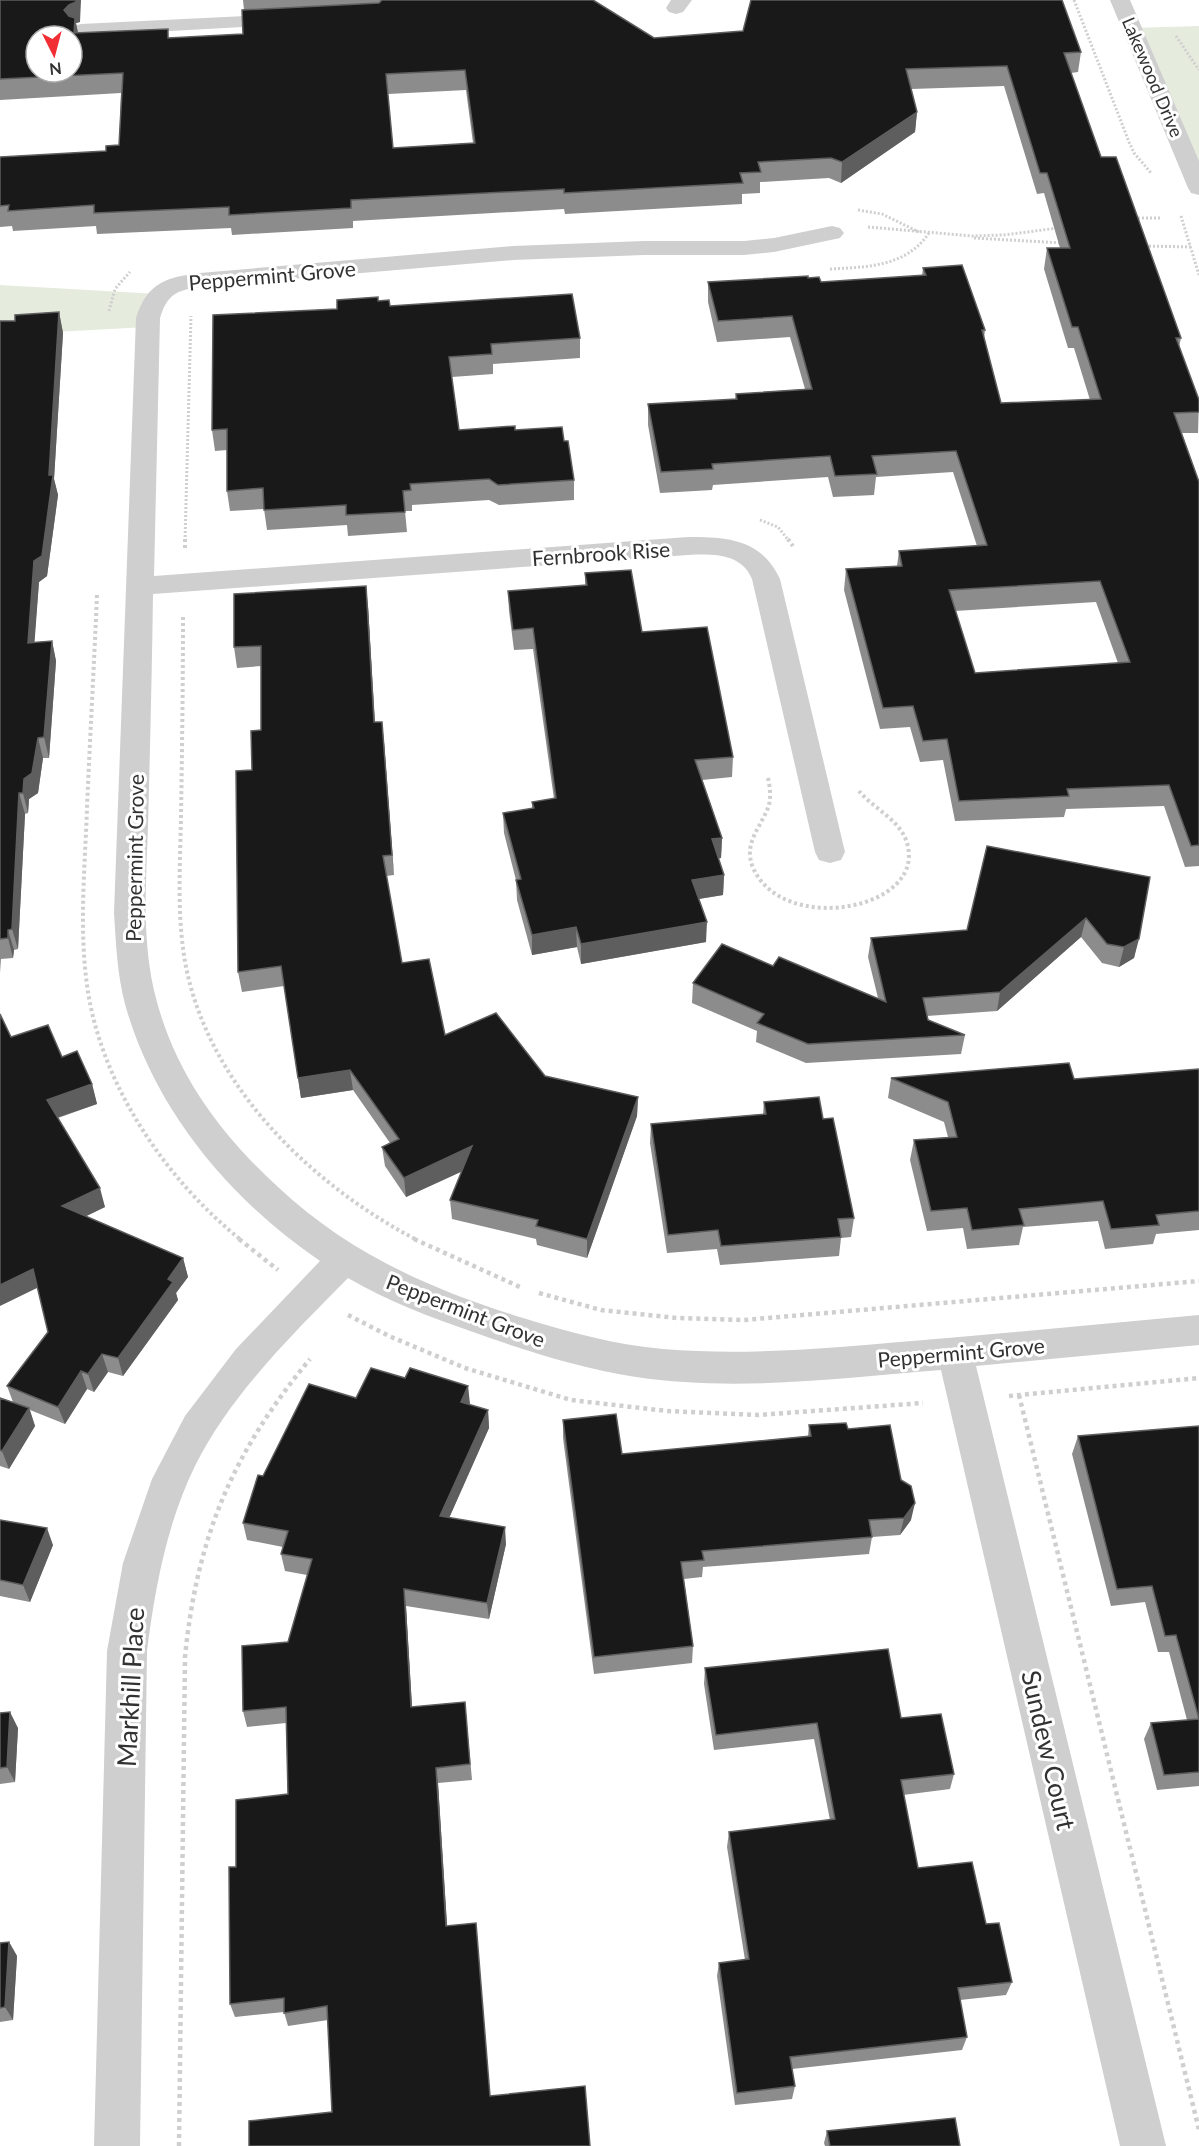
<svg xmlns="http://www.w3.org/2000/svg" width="1199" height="2146" viewBox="0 0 1199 2146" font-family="Lato,sans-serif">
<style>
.green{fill:#e5ecde}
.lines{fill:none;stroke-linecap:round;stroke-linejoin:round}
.path-far2{stroke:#cfcfcf;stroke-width:3;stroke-dasharray:2 2;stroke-linecap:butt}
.path-far1{stroke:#cfcfcf;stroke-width:4;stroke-dasharray:3 3;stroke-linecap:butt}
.path{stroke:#cfcfcf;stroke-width:4.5;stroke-dasharray:4 4;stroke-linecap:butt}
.minor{fill:#cfcfcf;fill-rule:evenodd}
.wall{fill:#8c8c8c;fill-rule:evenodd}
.shaded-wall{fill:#5e5e5e}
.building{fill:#191919;stroke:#5e5e5e;stroke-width:1.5;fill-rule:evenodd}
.labels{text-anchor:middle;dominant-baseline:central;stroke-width:6;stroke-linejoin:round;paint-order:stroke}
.far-street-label{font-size:18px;fill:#323232;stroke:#fff}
.street-label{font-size:21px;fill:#323232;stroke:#fff}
.near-street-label{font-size:26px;fill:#323232;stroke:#fff}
</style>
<rect width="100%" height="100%" fill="#fff"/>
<path class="green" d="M1199 26V188L1133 28Z
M0 285 158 294 147 327 0 335Z"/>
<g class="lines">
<path class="path-far2" d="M1074 0 1129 142 1134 153 1152 174
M1176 36 1199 70
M858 210 882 214 919 232
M1181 216 1199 275
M1134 218H1161
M868 227 972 236 1003 235 1058 228
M974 238 1063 243
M1145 246 1191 247
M830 269C867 267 906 267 929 233
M109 311 115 289 130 272
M760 520 778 527 789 541
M185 541 191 316"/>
<path class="path-far1" d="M788 539 793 546
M185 548V539
M97 595C94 666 90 737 87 808 85 867 79 926 87 985 100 1083 165 1179 241 1240
M183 617C183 684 182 751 181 817 180 870 176 925 188 976 215 1092 315 1187 417 1240
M768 778C770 787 771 796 769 805 762 826 744 841 752 865 779 938 932 910 906 840 898 819 873 808 859 791"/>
<path class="path" d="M239 1239 278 1270
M414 1239 520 1287
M539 1293 601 1310 677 1318 744 1320 1199 1281
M348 1315 389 1336 465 1368 571 1400 667 1411 758 1415 923 1403
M1019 1395 1199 2130
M1009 1396 1199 1378
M179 2146 185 1657C197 1536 233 1452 310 1359"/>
<path class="minor" d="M671 0H692L683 12 676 14 669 12 666 8Z
M1110 0H1130L1199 161V195L1191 193 1188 188Z
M287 14 294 16 298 20 294 24 81 36 74 34 70 30 74 26 81 24Z
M832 226 840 228 844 233 840 238 774 252 744 255H644L513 260 200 287C176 290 167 295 160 318L154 576 688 537C728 537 761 539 780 579L845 852 841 860 830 863 819 860 815 852 752 579C741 553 713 554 688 555L153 594C152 671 150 749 148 826 146 884 141 945 157 1002 177 1076 222 1136 278 1187 348 1253 432 1290 523 1318 569 1332 616 1345 663 1349 747 1356 829 1348 912 1341 1007 1333 1103 1324 1199 1315V1345L976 1366 1166 2146H1120L941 1370C840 1378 737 1392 636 1377 580 1368 526 1351 473 1332 430 1317 387 1301 348 1278 292 1335 231 1394 195 1466 167 1523 155 1588 147 1651L140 2146H94L107 1651 123 1563 152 1479 185 1416 236 1349 320 1261C230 1200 154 1109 125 1004 117 974 116 943 114 913L136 318C147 283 166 277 200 273L513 246 644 241H744L774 238Z"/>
</g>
<path class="wall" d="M0 0 80 22 76 23 78 33 170 38 243 34 244 10 243 0H593L654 38 1081 52 1078 72 1071 73 1101 157 1181 338 1179 347 1199 400 1198 433H1182L1199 482V866L1185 867 1164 806 1066 809 1064 817 955 821 943 760 920 762 910 727 880 729 844 590 846 569 897 566 899 551 977 546 953 472 876 477 874 495 833 497 828 477 713 485 712 490 660 493 648 425V404L735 399 736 394 805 389 790 337 717 342 708 302V282L808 278 821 282 922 276 923 268 985 330 984 338 1001 403 1090 400 1074 348H1068L1044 269 1047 248H1060L1044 193 1037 194 1004 86 911 89 917 112 915 132 841 183 829 178 760 182V193L742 194V204L565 214 564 209 353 221V228L232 235 231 228 97 234 96 226 13 231 12 226 0 227V157L106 151 119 145 121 93 0 100ZM466 90 473 143 393 148 388 94ZM1096 602 1118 663 975 673 955 611Z
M378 301 390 306 580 338V358L493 364V374L452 377 459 430H515L564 441 574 480V500L499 505 489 500 412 505V511H405L407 532 348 536 347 525 267 530 264 509 230 511 227 491V450L215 451 212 430 337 309Z
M59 312 63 333 54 479 58 495 47 576 39 582 34 642 52 641 56 661 49 758H43L38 793 29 799 28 813 25 814 18 949 14 950 13 958 1 959 0 973V321H15Z
M585 573 642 632 733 757 732 777 702 780 722 838 721 858H718L724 875 723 895 699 899 706 942 581 964 577 947 532 955 517 900 516 880 504 833 503 813 532 809V802L554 799 533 649 514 650 509 611 508 591 585 585Z
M368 606 375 722 384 742 394 875 386 876 402 963 445 1035 545 1076 638 1097 637 1116 587 1258 537 1245 536 1239 452 1219 450 1200 462 1171 406 1197 385 1166 382 1147 390 1143 353 1090 301 1098 284 986 242 992 238 972 252 770 261 730V666L237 668 234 647Z
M1150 877 1134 958 1119 967 1102 963 1081 937 997 1011 927 1016 928 1020 965 1035 961 1054 806 1063 756 1042 757 1031 692 1003 693 983 773 966 878 998 868 957 871 938 967 930Z
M11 1037 62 1057 92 1084 97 1104 58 1118 105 1207 86 1216 183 1258 188 1277 176 1293 178 1300 123 1376 108 1372 94 1392 87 1389 65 1424 30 1410 35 1426 9 1469 0 1466V1398L13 1402 7 1386 48 1332 38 1288Z
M1199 1069V1230L1156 1234 1153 1244 1105 1249 1098 1221 1023 1227 1019 1245 967 1249 963 1228 927 1231 910 1160 914 1140 948 1137 944 1122 888 1098 891 1078 1074 1079Z
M764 1102 823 1119 854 1218 851 1237 841 1238 839 1256 720 1265 717 1249 667 1253 650 1143 651 1124 763 1114Z
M405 1378 468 1386 469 1405 488 1410 489 1428 449 1518 506 1544 489 1619 406 1606 412 1707 465 1702 472 1780 438 1783 447 1926 477 1937 490 2096 332 2112 328 2020 288 2026 284 2012 235 2017 230 2004 236 1867 288 1794 286 1723 247 1727 243 1711 288 1642 307 1575 285 1571 281 1554 283 1547 247 1540 243 1523 263 1476 356 1398Z
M563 1420 622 1454 808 1436 809 1425 848 1429 901 1480 911 1520 900 1535 872 1537 869 1554 703 1567 702 1577 684 1579 693 1646 692 1663 594 1674 563 1438Z
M1199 1426V1786L1157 1790 1144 1739 1151 1723 1187 1720 1169 1652H1158L1145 1602 1111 1606 1072 1454 1078 1436Z
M0 1520 53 1545 30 1602 0 1596Z
M705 1668 901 1718 954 1774 950 1789 903 1795 918 1868 986 1924 1012 1982 1006 1995 960 2000 967 2037 962 2050 792 2069 795 2086 792 2099 735 2105 717 1976 719 1963 745 1960 727 1847 729 1832 830 1820 814 1739 714 1750 704 1684Z
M0 1713 18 1728 15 1782 0 1784Z
M9 1942 17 1956 13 2020 0 2022V1943Z
M827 2131 960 2146H825L824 2143Z"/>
<path class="shaded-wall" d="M76 0H81L80 22 76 23 79 38 78 53 64 10 69 5Z
M917 112 915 132 841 183 842 162Z
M59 312 63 333 54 479 58 495 47 576 39 582 33 663 28 643 34 561 49 475Z
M366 586 368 606 376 743 374 722Z
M52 641 56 661 49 758 44 737Z
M382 722 384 742 394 875 392 855Z
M38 738 43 758 38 793 29 799 28 813 23 793 24 779Z
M19 793 25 814 18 949 12 929Z
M722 838 721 858 711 860 712 839Z
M724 875 723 895 692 900V880Z
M1086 918 1081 937 997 1011 1000 992Z
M707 922 706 942 581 964V944Z
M576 927 577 947 532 955V935Z
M8 930 14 950 13 958 8 938Z
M1139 939 1134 958 1119 967 1124 947Z
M350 1070 353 1090 301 1098 298 1078Z
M92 1084 97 1104 53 1119 47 1100Z
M638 1097 637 1116 587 1258V1239Z
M472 1146 474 1166 406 1197 404 1178Z
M100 1188 105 1207 68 1225 62 1206Z
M183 1258 188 1277 176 1293 178 1300 123 1376 118 1358 168 1279Z
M33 1269 39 1287 0 1306V1285Z
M102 1354 108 1372 94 1392 88 1374Z
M81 1371 87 1389 65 1424 58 1407Z
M468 1386 470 1404 463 1420 461 1402Z
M29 1408 35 1426 9 1469 2 1451Z
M488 1410 489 1428 442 1534 440 1516Z
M915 1503 911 1520 900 1535 904 1518Z
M505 1527 506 1544 489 1619 487 1603Z
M47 1528 53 1545 30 1602 23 1585Z
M404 1589 406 1606 413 1723 411 1707Z
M10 1712 18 1728 15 1782 7 1767Z
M436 1768 438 1783 448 1940 446 1926Z
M9 1942 17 1956 13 2020 5 2007Z"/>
<path class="building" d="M0 0H76V2L69 5 64 10 69 16 75 18 74 33 168 29V38L243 34 242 10 379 3 382 0H593L654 38 743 31 751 0H1062L1081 52 1064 53 1101 157H1116L1181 338H1176L1199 400V412L1174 413 1199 482V845L1191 846 1169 785 1067 789 1069 796 959 801 947 739 923 741 913 706 883 708 846 569 902 566 899 551 987 545 956 451 872 456 877 474 835 476 830 456 712 464 713 469 661 472 648 404 737 399 736 394 812 389 792 316 718 321 708 282 808 276V278L819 277 821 282 926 275 923 268 962 265 985 330H982L1001 403 1101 399 1078 327H1072L1047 248H1070L1047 173H1040L1007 66 906 69 917 112 842 162 831 158 758 162 761 172 740 173 743 183 564 193V189L351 200V208L229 215V207L94 213V205L8 211 9 205 0 206V157L106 151V146L119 145 123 73 0 79ZM36 36H72V72H36ZM465 70 475 143 393 148 386 74ZM1100 581 1130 662 975 673 949 590Z
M572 294 580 338 491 344 492 354 449 357 459 430 515 426V430L562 427 564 441H568L574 480 498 485 489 479 410 484 411 490 403 491 405 512 346 515V505L264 510 263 488 227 491V429L212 430 213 315 337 309V300L378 297V301L389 300 390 306Z
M59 312 49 475H53L42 556 34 561 28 643 52 641 44 737 38 738 32 773 24 779 23 793H19L12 929 8 930V938L0 939V321H15V315Z
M631 570 642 632 707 627 733 757 695 760 722 838 712 839 724 875 692 880 707 922 581 944 576 927 532 935 516 880 521 879 503 813 534 808 532 802 556 798 533 628 513 630 508 591 587 585 585 573Z
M366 586 374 722H382L392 855 383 856 402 963 429 959 445 1035 496 1013 545 1076 638 1097 587 1239 536 1226 538 1220 450 1200 472 1146 404 1178 382 1147 399 1139 350 1070 298 1078 281 966 238 972 236 771 252 770 251 731 261 730V646L234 647V594Z
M987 846 1150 877 1139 939 1124 947 1107 944 1086 918 1000 992 923 998 928 1020 965 1035 808 1044 757 1023 764 1014 693 983 722 944 773 966 779 957 886 1002 871 938 967 930Z
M0 1014 11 1037 48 1025 62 1057 77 1051 92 1084 47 1100 100 1188 62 1206 183 1258 168 1279 173 1282 118 1358 102 1354 88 1374 81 1371 58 1407 7 1386 48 1332 33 1269 0 1285Z
M1069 1063 1074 1079 1199 1069V1211L1156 1215 1159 1225 1111 1229 1103 1201 1019 1209 1024 1225 972 1230 967 1208 931 1211 914 1140 957 1137 948 1102 891 1078Z
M819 1097 823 1119 833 1118 854 1218 838 1219 841 1237 721 1246 718 1230 668 1235 651 1124 766 1114 764 1102Z
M371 1368 405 1378 410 1368 468 1386 461 1402 488 1410 440 1516 505 1527 487 1603 404 1589 411 1707 465 1702 470 1764 436 1768 446 1926 476 1923 490 2096 585 2086 590 2146H249V2121L332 2112 327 2006 284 2013V1998L230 2004 229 1867H236V1800L288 1794 286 1707 243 1711 242 1646 288 1642 312 1559 281 1554 288 1531 243 1523 258 1475 263 1476 309 1384 356 1398Z
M0 1398 29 1408 2 1451 0 1450Z
M616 1414 622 1454 811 1436 809 1425 846 1423 848 1429 890 1425 901 1480 911 1486 915 1503 904 1518 869 1520 872 1537 702 1551 704 1560 681 1562 693 1646 594 1657 563 1420Z
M1199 1426V1772L1164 1775 1151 1723 1199 1719 1176 1635 1165 1636 1152 1586 1117 1589 1078 1436Z
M0 1520 47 1528 23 1585 0 1580Z
M888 1649 901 1718 941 1714 954 1774 901 1780 918 1868 972 1862 986 1924 999 1923 1012 1982 958 1988 967 2037 790 2057 795 2086 737 2093 719 1963 749 1959 729 1832 835 1819 817 1723 716 1735 705 1668Z
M10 1712 7 1767 0 1768V1713Z
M9 1942 5 2007 0 2008V1943Z
M955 2118 960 2146H830L827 2131Z"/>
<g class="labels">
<g class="far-street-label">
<text transform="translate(1153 77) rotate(67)">Lakewood Drive</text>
</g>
<g class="street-label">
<text transform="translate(272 275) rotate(-5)">Peppermint Grove</text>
<text transform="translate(601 553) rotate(-4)">Fernbrook Rise</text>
<text transform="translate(134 858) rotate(-89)">Peppermint Grove</text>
<text transform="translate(466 1310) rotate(21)">Peppermint Grove</text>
<text transform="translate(961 1352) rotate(-5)">Peppermint Grove</text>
</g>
<g class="near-street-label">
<text transform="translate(130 1687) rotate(-87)">Markhill Place</text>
<text transform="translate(1049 1750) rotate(77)">Sundew Court</text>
</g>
</g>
<g transform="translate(54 54) rotate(174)"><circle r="28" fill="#ffffff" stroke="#adadad" stroke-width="1.5"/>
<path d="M0-4.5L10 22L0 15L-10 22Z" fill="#f02e33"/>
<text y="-9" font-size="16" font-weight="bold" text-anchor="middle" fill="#323232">N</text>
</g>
</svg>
